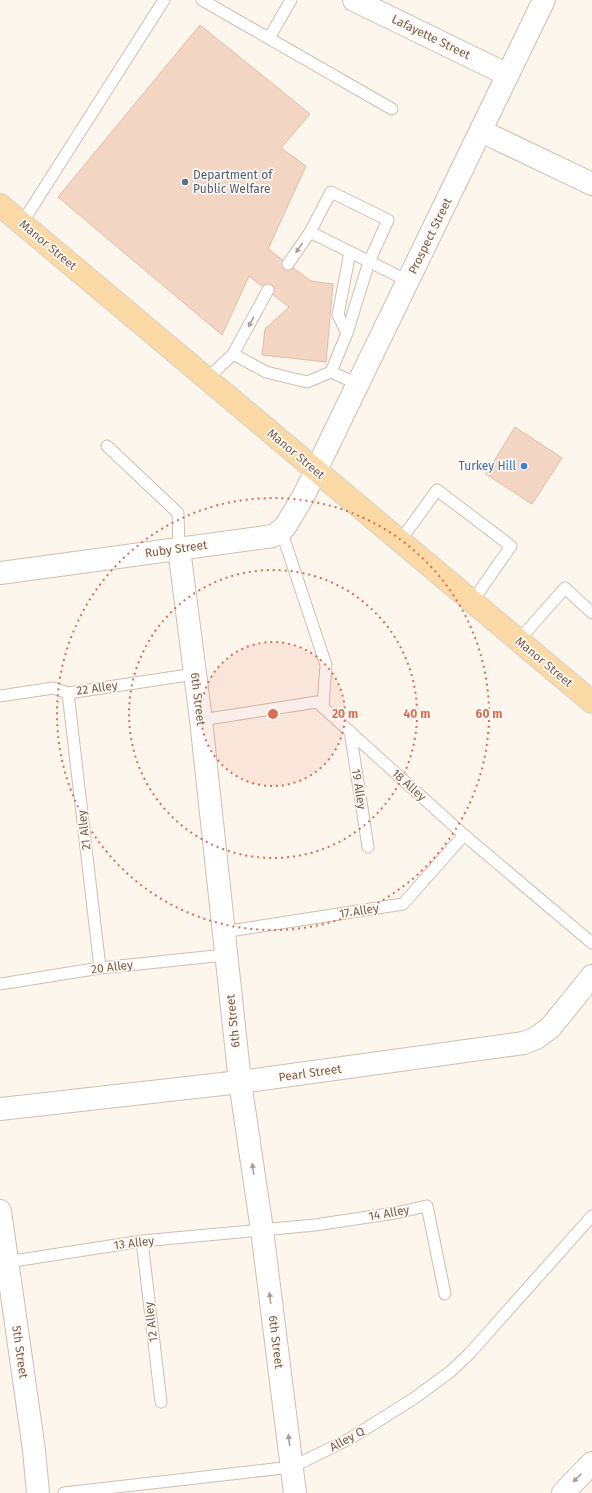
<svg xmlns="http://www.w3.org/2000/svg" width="592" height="1493" viewBox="0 0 592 1493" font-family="'Fira Sans',sans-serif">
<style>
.building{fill:#f3d5c3;stroke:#e6bba3}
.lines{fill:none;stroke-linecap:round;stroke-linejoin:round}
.service-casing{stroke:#d1beb0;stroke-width:13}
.minor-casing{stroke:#d1beb0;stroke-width:24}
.secondary-casing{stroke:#d6c0b0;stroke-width:24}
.primary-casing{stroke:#dad1cd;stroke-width:24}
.service{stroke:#fff;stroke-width:11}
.minor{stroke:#fff;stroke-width:22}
.secondary{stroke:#fff;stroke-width:22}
.primary{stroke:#fbd9a5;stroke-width:22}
.oneway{fill:#af9d94}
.ring{fill:none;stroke:#dc6d51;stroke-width:2;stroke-dasharray:2 4}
.service-dot{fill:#5c6f8a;stroke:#fffaf3;stroke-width:1.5}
.shop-dot{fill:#3f7fe0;stroke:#fffaf3;stroke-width:1.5}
.labels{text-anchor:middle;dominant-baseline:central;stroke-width:3.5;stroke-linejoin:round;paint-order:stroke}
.street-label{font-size:12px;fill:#7a5c4d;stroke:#fffaf3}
.service-label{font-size:12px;fill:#4e5e75;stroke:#fffaf3;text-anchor:start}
.shop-label{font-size:12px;fill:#366cbe;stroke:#fffaf3;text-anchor:end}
.centre{fill:#dc6d51;stroke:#fffaf3;stroke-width:2}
.ring-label{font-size:12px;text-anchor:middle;font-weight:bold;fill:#dc6d51;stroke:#fffaf3;stroke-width:3.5;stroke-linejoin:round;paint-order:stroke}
</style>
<rect width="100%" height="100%" fill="#fdf6ec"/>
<path class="building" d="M200 25 310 114 281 148 306 166 268 249 311 281 333 284 326 362 262 355 265 329 289 307 249 276 222 335 58 197Z
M515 427 562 458 532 504 486 474Z"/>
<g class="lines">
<g class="service-casing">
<path id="service" d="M202 0 392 109
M269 38 291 0
M22 223 164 0
M288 264 310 232
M347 333 338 315 350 252
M233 354 266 372 307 382 331 372 358 384
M331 372 347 333 369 262 388 220 331 192 310 232 408 281
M207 379 233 354 268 290
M107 446 178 513 179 549
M281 530 326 665 323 707
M400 541 437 490 511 546 472 602
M518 641 565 588 592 613
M68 693 100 968
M0 696 53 688 68 693 195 674
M201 720 317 702 464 835 592 943
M350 731 368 847
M223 932 403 904 464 835
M0 984 100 968 225 955
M142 1241 161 1402
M7 1262 142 1241 315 1225 395 1213 427 1206 445 1294
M64 1493 292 1467 351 1438 413 1399 450 1372 470 1353 592 1216"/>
</g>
<g class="minor-casing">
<path id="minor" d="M354 0 508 75
M481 131 592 184
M179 549 201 720 240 1082 262 1230 295 1493
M0 573 273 536 285 527 304 495 544 0
M0 1109 240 1082 524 1043 536 1038 550 1028 592 976
M0 1211 34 1450 38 1493"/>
</g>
<g class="secondary-casing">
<path id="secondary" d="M563 1493 592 1463"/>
</g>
<g class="primary-casing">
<path id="primary" d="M0 205 592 702"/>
</g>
<use href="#service" class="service"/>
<use href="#minor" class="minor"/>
<use href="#secondary" class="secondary"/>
<use href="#primary" class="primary"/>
</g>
<defs><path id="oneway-solid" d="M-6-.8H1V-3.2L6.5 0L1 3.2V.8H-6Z"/></defs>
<g class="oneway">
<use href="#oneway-solid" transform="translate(299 248) rotate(124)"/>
<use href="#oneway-solid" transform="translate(251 322) rotate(119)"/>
<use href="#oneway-solid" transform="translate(253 1169) rotate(-98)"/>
<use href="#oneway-solid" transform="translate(270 1298) rotate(-97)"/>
<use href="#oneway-solid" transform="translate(289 1440) rotate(-97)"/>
<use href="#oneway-solid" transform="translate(577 1478) rotate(135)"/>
</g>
<circle cx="273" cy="714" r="72" fill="#dc6d51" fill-opacity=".12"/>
<g class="ring">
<circle cx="273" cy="714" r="72"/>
<circle cx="273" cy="714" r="144"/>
<circle cx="273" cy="714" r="216"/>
</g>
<circle class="service-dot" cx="185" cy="182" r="4"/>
<circle class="shop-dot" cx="524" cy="466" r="4"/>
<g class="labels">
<g class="street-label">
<text transform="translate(431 37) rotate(26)">Lafayette Street</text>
<text transform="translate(430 236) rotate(-64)">Prospect Street</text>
<text transform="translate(48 245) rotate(40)">Manor Street</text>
<text transform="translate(296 454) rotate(40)">Manor Street</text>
<text transform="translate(176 549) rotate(-8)">Ruby Street</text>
<text transform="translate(544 662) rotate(40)">Manor Street</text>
<text transform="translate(97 688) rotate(-8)">22 Alley</text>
<text transform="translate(198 699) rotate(83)">6th Street</text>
<text transform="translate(409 785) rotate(42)">18 Alley</text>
<text transform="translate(359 789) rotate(81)">19 Alley</text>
<text transform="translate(84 830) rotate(-97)">21 Alley</text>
<text transform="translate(359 911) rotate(-9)">17 Alley</text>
<text transform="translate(112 967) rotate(-7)">20 Alley</text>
<text transform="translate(233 1021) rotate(-96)">6th Street</text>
<text transform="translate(310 1073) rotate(-8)">Pearl Street</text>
<text transform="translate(389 1213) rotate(-10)">14 Alley</text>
<text transform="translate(134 1243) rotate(-7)">13 Alley</text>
<text transform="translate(151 1322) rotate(-97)">12 Alley</text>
<text transform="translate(276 1342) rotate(83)">6th Street</text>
<text transform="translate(20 1352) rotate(82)">5th Street</text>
<text transform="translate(347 1439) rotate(-29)">Alley Q</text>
</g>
<g class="service-label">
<text x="193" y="175">Department of<tspan x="193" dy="14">Public Welfare</tspan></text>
</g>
<g class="shop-label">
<text x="516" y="466">Turkey Hill</text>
</g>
</g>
<circle cx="273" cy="714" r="6" class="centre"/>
<g class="ring-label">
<text x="345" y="718">20 m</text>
<text x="417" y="718">40 m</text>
<text x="489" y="718">60 m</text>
</g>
</svg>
